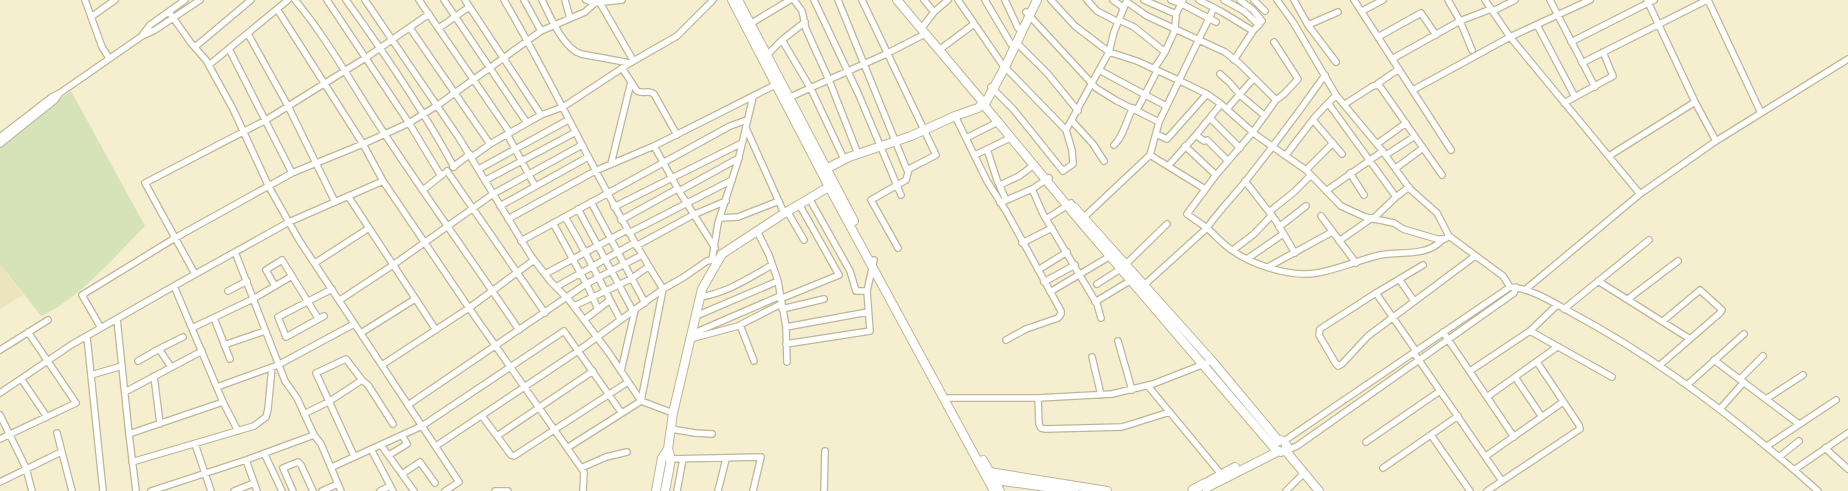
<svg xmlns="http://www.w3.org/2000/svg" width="1848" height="491" viewBox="0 0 1848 491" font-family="'Space Grotesk',sans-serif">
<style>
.built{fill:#ece4bc}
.green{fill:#d6e3b8}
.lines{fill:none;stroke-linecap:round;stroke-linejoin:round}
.minor-casing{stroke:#bdb697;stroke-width:8}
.major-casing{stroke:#bdb697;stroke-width:10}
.highway-casing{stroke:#bdb697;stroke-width:11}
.minor{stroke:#fff;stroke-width:5.5}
.major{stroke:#fff;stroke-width:8}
.highway{stroke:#fff;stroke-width:9}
</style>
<rect width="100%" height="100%" fill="#f6efcf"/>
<path class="built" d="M0 264 23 295 0 309Z"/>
<path class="green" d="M71 91 145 226C117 254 77 301 41 316L0 264V147Z"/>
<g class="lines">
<g class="minor-casing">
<path id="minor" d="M85 0 102 47 109 58
M295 0C330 42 355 90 386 136 429 201 475 265 519 330
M327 0 409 123 441 176
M346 0C385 54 422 108 454 167
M365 0 459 138 531 256 551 282 569 300 609 353 641 401 673 413
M419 0 510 133
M444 0 527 123
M465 0 541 115
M504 0C560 95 604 196 663 289L641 401 567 448
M524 0 541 31
M542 0C550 16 563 48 581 54L630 63
M565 0 570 18
M586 0 595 3 622 0
M794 0 802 11 806 29 829 80 858 154
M814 0 858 93 901 195
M838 0 907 170 936 155 862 0
M924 0 934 12
M958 0 1002 64 1066 130
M985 0 1011 44
M1005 0 1018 28
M1051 0 1075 26 1109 52 1137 61 1178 80 1207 94 1221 104 1256 135 1306 170 1341 206 1365 217 1394 223 1403 229 1437 239H1445L1449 236 1503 276 1510 287
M1087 0 1097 11 1118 22
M1113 0 1124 8
M1144 0 1176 14
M1171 0 1182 4 1216 22
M1199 0 1222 12 1253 31
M1224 0 1244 11 1259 25
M1254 0 1265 11
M1277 0 1293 22 1336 95 1381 149 1410 189 1437 213 1449 236
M1294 0 1308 25 1336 62
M1354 0 1451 150
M1448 0 1460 21 1472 50
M1485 0 1510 37 1640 194
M1550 0 1595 87
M1647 0 1695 102 1716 141
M1708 0 1761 113
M1127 2 1147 16 1225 52 1240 64 1276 100
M600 3 633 60
M277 9 363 144 383 181 469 308 584 472 583 491
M1362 11 1383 0
M1493 11 1515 0
M169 12 191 43 206 60 233 109 269 187 299 240 459 482 445 491
M1026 12 1096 88 1117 101 1159 122
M91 17 115 0
M1119 20 1134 27 1165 52
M750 24 790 0
M1308 25 1338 12
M1537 25 1575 97
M410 28 490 144
M439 28 469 7
M921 29 934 12 948 0
M143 34 150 25 185 0
M248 34 288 106 335 202
M1378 37 1421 13 1436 35
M782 40 811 89 844 159
M1571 42 1654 0
M1017 43 1048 74 1078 111
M195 47 251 0
M229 49 292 173
M939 50 974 24
M766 56 782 40 805 22
M1392 59 1460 21 1491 9
M1234 60 1253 31 1262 21 1253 10 1240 0
M1582 63 1707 0
M209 65 288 0
M622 68 637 91C642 94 649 90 654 94L677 135
M1154 69 1165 52 1175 30 1176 14 1183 0
M1099 70 1166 106
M1220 74 1230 83 1240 95 1265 116
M1325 75C1299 112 1272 148 1244 183 1231 199 1218 212 1207 228 1213 233 1218 239 1224 244 1245 263 1289 278 1317 273 1339 269 1359 260 1380 255 1400 251 1427 257 1442 240
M1377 84 1399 69
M991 87 1013 109 1063 171 1073 164 1072 150 1066 130 1109 52 1114 32 1127 0
M1413 90 1510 37 1590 0
M788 98 884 55 925 34
M1328 103 1396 197
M1564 103 1613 76 1603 52
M1345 104 1373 86 1379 85 1442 175
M1227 109 1254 78
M1137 110 1157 71
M955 116 987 181 1006 211 1061 311V314L1058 318 1026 329 1006 340
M1210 118 1240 148
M1313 120 1342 154
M1072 121 1093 144 1104 161
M746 128 784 213
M507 134 535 186
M1156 134 1167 139 1207 94
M1196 135 1204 141 1207 140 1228 161
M0 137 52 97 60 93 142 36 155 30 200 0
M966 138 998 122
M0 144 55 100 60 93
M1377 144 1406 123
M1114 145C1124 136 1126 120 1133 108
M654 146 679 191 715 248
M1185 146 1216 175
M987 149 997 180 1006 200
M975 155 1010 138
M1150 155 1205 189
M1286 155 1315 117 1336 95
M1386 155 1415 136
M1609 156 1695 102
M472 157 490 144 541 115 563 107 630 63 677 36 713 0
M611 164 631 82
M1168 166 1196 135 1221 104
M453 167 470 154
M1396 168 1423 148
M479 169 568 120
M1306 170 1333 143
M447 171 545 313
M1350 173 1364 195
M486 180 574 133
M1245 181 1276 221 1295 253
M1000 185 1019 176 1034 165
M1032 189 1043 214 1097 304 1101 318
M423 190 443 174
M679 191 739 158
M1326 191 1383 151
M348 196 436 330
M809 198 850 271 856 291H867
M591 202 645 303
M1000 203 1032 189 1049 178
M500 206 588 157
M614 207 742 143
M578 209 633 311
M787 211 804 240
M1269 212 1294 192 1311 175
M1321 216 1356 263
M565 217C585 250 602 285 620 319
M720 218 738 217 779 201
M508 219 595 171 654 146 779 83
M1046 219 1071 203
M1373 219 1396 197 1409 187
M621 220 677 189
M1081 220 1150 155 1159 122 1214 8
M553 223 588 287 598 309
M1279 227 1306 206
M757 231 769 255 778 281 786 327 787 362
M629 233 732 180
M521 241 730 126 747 120
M1339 241 1372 218
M1022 243 1052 228
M636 246 693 215 726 201
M898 248 871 200 906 180 909 169
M1233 250 1254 234 1272 215
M235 252 285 381 297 398 314 435 321 444 341 491
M1247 259 1283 234
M712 260 718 223 738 161 753 97
M315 263 369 228
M1126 264 1167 224
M1423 265 1376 293 1320 329 1319 335 1336 364 1338 366 1342 364 1368 336 1475 256
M1268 267 1332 232
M1038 270 1067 252
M195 274 145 183 266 120 367 57 429 14
M545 274 627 230
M1399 279 1414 301
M1598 281 1690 339
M1044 282 1075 265
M1097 284 1122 268
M174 286 223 402 238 431
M275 286 266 270 282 260 318 318
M556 287 634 243
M1142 287 1207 228 1187 214 1216 175 1253 132 1276 100 1284 94 1298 79 1274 42
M1525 290 1640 194 1716 141 1848 59
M228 291 247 281
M1050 292 1112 255
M1376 293 1416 351
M700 297C727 293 749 278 772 265
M780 299 839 275 799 204
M1628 299 1678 261
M340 300 393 265 493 194 582 145
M1095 302 1133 279
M574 306 631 279 649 266
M782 309 824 299
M1564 309 1649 240
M324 316 286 337 278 317 332 289
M696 316 778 281
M214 318 230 359
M117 319 129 434 136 491
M584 320 610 300
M740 325 754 361
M786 327 868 312
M101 328 82 295 175 238 292 173 363 144 409 123 438 105 541 31 585 12 595 3
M192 328 253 299 292 276
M1530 331 1612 377
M1443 332 1514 437
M361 333 415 299
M692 334 780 296
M87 337 103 491
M690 339 738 326 781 304
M1118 341 1132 390
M786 344 870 331 867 291 874 260
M224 345 265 331
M159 349 183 337
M0 350 48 320
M1414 353 1502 481
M1092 357 1101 395
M1714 360 1799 424
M138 361 159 349 171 367
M382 365 469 308 534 260
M1660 365 1720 313 1722 310 1700 290 1663 321
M621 371 635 310
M1470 371 1530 331 1557 305
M91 375 122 366
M154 376 160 424
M1515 377 1542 417
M1740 379 1763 356
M22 380 47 417
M1687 385 1744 334
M1148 386 1221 474
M217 387 278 365 354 324
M125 392 202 351
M0 393 71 345 174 286 289 222 383 181
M1487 397 1557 347
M949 398H1038L1112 394 1153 384 1212 361
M1038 398 1039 424 1041 428 1045 429 1122 427 1170 412
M1766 399 1803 375
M408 405 586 284 642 255
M1720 409 1744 382
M304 414 330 401 362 380
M0 415 26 468 32 491
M482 416 511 455 514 456 628 382
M671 429 695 433 712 434
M57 433 72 491
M129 434 223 402
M1431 435 1470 491
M497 436 593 371
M0 439 76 403 28 332
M1284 441 1510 287C1531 288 1554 303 1572 313 1662 361 1742 423 1818 491
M1366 442 1440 391
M195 444 211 491
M381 445 414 491
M436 446 578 351 663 289 684 277 707 261 719 259
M1767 446 1836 400
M1825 448 1848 469
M371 449 393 491
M1286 449H1290L1297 446 1514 293 1516 287
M264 453 282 491
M389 455 407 444 402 435
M354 456 316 373 346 359 362 380 368 385 393 424
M1486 456 1563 402
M1779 457 1799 441
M668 459 761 457 753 491
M246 460 257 491
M132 462 254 426 266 417 268 409 272 367
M332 467 422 426 564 331 621 412
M581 468 606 457 627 452
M1383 468 1458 416
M1794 470 1848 433
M402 474 420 462 435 483
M0 482 61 452
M151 491 246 460 314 435
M234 491 254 483
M293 491 283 468 298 462 301 465 313 491
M322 491 338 484
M380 491 390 486
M495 491H508
M677 491 683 459
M718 491 726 459
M824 491 825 451
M1286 491 1304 473
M1487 491 1580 429 1579 425 1537 362"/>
</g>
<g class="major-casing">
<path id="major" d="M732 0 829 187 994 491
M738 0 854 221
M897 0 982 101
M986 102 1005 67 1037 0
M983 104 1080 221 1275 449 1281 452 1285 450 1287 446 1284 441 1280 440 1275 443 1274 447
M826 169 849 157 911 136 955 116 978 108 982 104
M1074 207 1212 361 1278 440
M1285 450 1319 491
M983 460 1000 491
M987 473 990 472 1107 491
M989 479 1074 491
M1204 484 1235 467
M1206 488 1277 452
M656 491 662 458 668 449 673 413 702 289 722 254 783 214 832 185
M665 491 671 459 668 449"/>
</g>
<g class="highway-casing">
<path id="highway" d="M1193 490 1204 484"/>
</g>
<use href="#minor" class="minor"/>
<use href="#major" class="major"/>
<use href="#highway" class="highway"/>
</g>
</svg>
